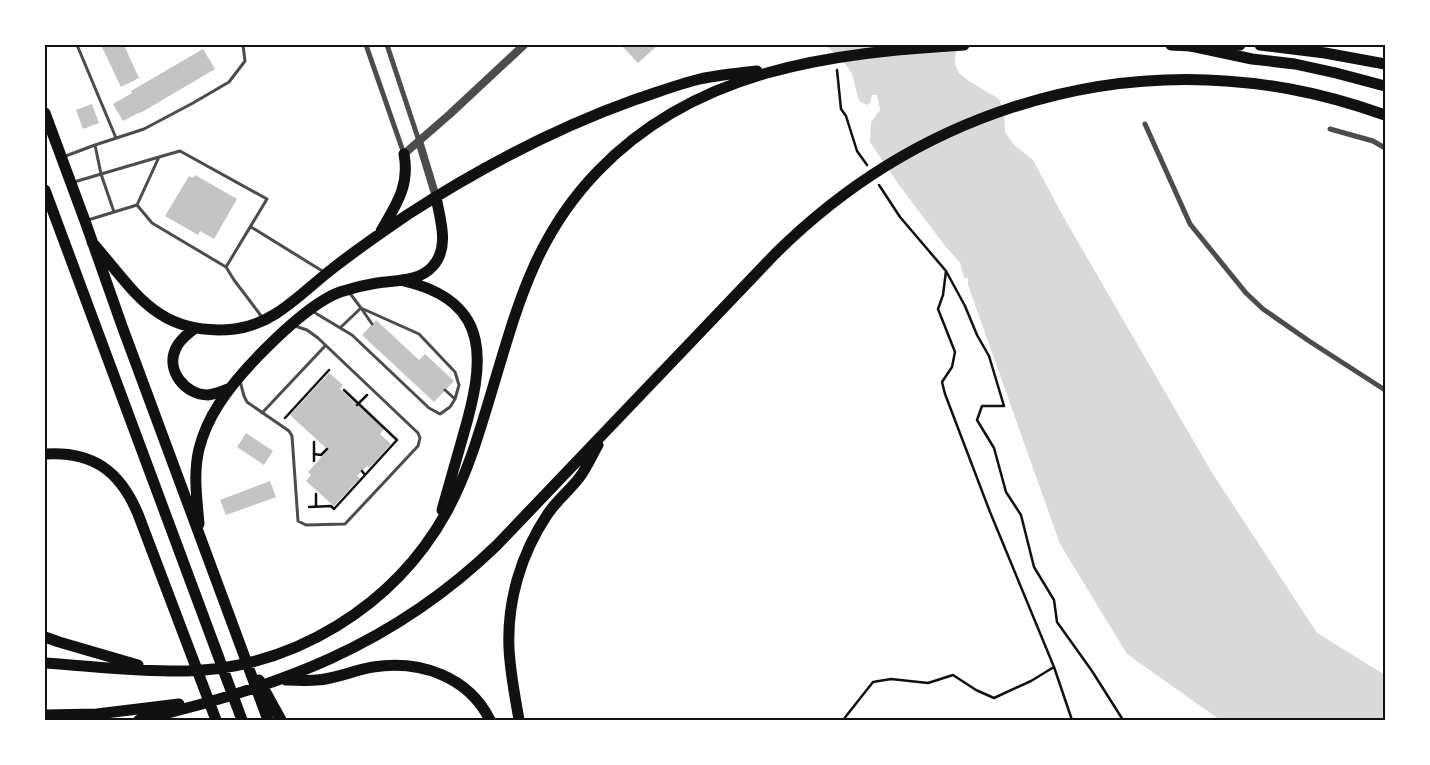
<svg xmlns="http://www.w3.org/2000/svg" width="1430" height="765" viewBox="0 0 1430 765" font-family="Helvetica,sans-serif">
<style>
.water{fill:#d9d9d9}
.building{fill:#c4c4c4}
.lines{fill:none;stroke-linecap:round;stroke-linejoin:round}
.path{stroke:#111;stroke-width:2.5}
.service{stroke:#4c4c4c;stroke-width:3}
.minor{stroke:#4c4c4c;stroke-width:5}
.tertiary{stroke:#4c4c4c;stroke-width:8}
.trunk{stroke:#111;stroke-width:11}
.motorway{stroke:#111;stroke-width:11}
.neatline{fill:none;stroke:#111;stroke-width:2}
</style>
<rect width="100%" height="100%" fill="#fff"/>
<path class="water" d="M826 45H956L955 64 959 73 969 81 999 99 1004 111 1005 132 1014 145 1033 160 1064 218 1211 471 1317 633 1385 675V720H1220L1127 654 1060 544 968 285V278H964L960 263 946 247 899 185 870 142 871 122 880 110 877 95H872L870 103 867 105 859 101 852 74 847 66Z"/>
<path class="building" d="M101 45H124L139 78 121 87Z
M621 45H658L638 63Z
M203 49 215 69 142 112 136 114 123 121 113 104 132 93 131 91Z
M92 104 99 123 83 129 76 110Z
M195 175 237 199 214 239 200 231 198 235 165 216 189 176 193 178Z
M376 320 419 360 425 354 454 381 434 402 362 335Z
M329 373 343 385 340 389 384 429 380 434 391 444 369 468 367 466 357 476 360 478 334 506 306 481 311 475 308 472 328 450 290 415Z
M246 433 273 451 264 465 237 447Z
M270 481 276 497 226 515 220 500Z"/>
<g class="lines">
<path class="path" d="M837 70 841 109 846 116 857 151 867 165
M879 185 900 217 946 271 965 306 977 335 989 356 1004 406H982L977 420 994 448 1006 492 1021 515 1034 567 1054 600 1057 622 1092 671 1123 720
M946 271 943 295 938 309 955 352 952 367 942 382 945 394 990 512 1054 667 1072 720
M357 405 367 395
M285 418 329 370
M314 442V461
M314 454 321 455 327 449
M362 471 365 475
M316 494V506
M309 507 331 506 334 509 397 440 344 390
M843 720 873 682 891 679 928 683 953 675 976 690 994 698 1031 681 1054 667"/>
<path class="service" d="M77 45 116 138
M95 145 144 129 193 103 229 82 245 61 243 45
M63 157 95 145 101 174 114 212
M74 182 159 157
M88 220 137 205 159 157 180 151 267 199 226 267 152 223 137 205
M251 227 324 272
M226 267 234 280 262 317
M312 311 352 335 429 408 440 414 450 407 455 399 459 385 455 372 419 334 361 308 349 292
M341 327 361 308 372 324
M240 381 244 396 247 402 289 431 292 436 298 521 306 525 345 524 418 446 420 438 418 433 318 338 307 330 295 326
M445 390 455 399
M262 413 325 346"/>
<path class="minor" d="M366 45 404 154
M387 45 419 141
M1145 124 1190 224 1246 293 1263 309 1309 341 1385 390
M1330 129 1373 141 1385 148"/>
<path class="tertiary" d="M419 141 436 197
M404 154 450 114 524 45"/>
<path class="trunk" d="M1171 45 1191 46 1252 59 1295 64 1336 73 1385 86
M45 113 85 221 122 326 268 720
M45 190 242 720
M381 231C396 205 410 186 404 154
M92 242C136 293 158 337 235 329 275 324 301 293 332 269 356 250 381 233 407 215 478 169 553 129 634 100 656 93 678 84 700 79 719 75 739 73 757 71
M404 281C494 302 484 364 463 436 456 460 449 485 442 510
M195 328C188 334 180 339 176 348 165 370 185 395 208 395 216 394 223 391 230 388
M45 454C93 451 120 471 138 514L216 720
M199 524C197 499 193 474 199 449 203 433 210 418 219 404 240 371 304 305 340 292 352 288 364 285 377 283 396 280 419 282 433 266 450 247 440 219 436 197
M45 637 59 642 138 665
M45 663C92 666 140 672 187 671 294 668 394 606 446 513 466 477 478 437 490 397 516 311 533 238 598 171 696 69 831 53 964 45
M259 680 281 720
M286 680C296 680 307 681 317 680 336 679 354 670 373 667 420 660 468 676 490 720
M45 715 97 714 179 704
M139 720C277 688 393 646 497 545L775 254C912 118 1099 54 1290 89 1323 95 1354 104 1385 115
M519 720C515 696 510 672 509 648 507 601 521 554 547 515 556 501 569 491 579 478 587 468 592 455 598 445"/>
<path class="motorway" d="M1260 45 1325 53 1385 64
M1191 46 1240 45"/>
</g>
<rect width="1430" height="765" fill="none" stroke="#ffffff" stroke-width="92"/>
<rect x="46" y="46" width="1338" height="673" class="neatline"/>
</svg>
